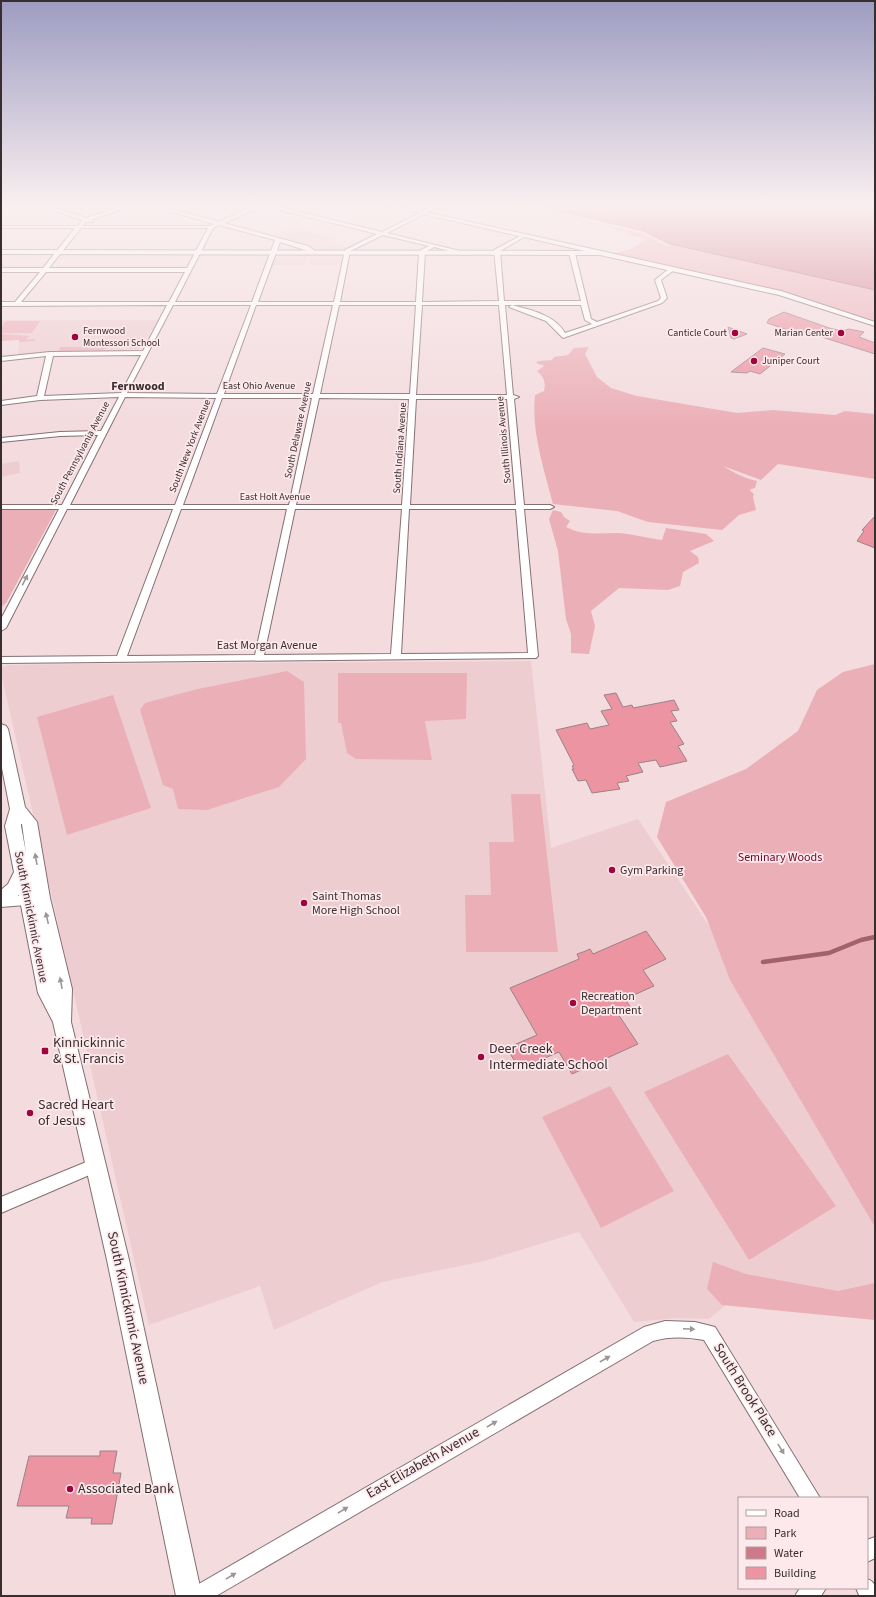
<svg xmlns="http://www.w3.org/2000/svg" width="876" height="1597" viewBox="0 0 876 1597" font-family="'Source Sans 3',sans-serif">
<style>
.built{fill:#eecdd1}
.green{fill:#ebafb7}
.water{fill:#ce7987;stroke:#a1626d}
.pier{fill:#f3dbde}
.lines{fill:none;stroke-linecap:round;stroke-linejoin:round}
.stream{stroke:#a1626d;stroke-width:4.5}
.building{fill:#ec94a2;stroke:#998386}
.minor-casing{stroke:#846f72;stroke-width:2}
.tertiary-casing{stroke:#846f72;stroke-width:2}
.secondary-casing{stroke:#846f72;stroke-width:2}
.minor{fill:#fff;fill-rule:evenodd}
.tertiary{fill:#fff;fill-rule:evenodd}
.secondary{fill:#fff;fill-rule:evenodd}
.oneway{fill:#9c9697}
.poi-dot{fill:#a1033f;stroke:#fde9ec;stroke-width:1.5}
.labels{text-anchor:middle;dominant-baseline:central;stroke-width:3.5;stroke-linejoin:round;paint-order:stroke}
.far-poi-label{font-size:10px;fill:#382e2f;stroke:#fde9ec;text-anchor:start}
.far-street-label{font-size:10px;fill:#382e2f;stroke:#fde9ec}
.far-quarter-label{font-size:12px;font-weight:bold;fill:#382e2f;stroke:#fde9ec}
.street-label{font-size:12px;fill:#382e2f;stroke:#fde9ec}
.park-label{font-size:12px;fill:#70042a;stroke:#fde9ec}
.poi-label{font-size:12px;fill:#382e2f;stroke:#fde9ec;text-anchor:start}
.near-poi-label{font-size:14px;fill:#382e2f;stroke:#fde9ec;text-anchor:start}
.near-street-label{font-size:14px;fill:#382e2f;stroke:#fde9ec}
</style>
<rect width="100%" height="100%" fill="#f3dbde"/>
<path class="built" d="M293 228 336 239 331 242 349 247 340 251 318 250 317 247 273 237Z
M308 255 305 265H272L275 258 279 256Z
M311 255H338L343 257 341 265H308Z
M1 320H158L140 350 57 352 18 355 19 340 1 341Z
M19 461 20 473 1 477V464Z
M531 661 551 848 638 819 875 1176V1301L728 1303 709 1319 677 1318 634 1322 579 1232 484 1261 382 1282 274 1330 260 1286 149 1325 1 673V667L9 665 88 664Z"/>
<path class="green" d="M510 204H527L580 218 642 231 666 243 875 290V321L791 294 611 254 632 249 646 239 626 234 628 232Z
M6 321H40L32 333H1V328Z
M1 334 30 336 25 340 35 339V341L19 342V340L1 341Z
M144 338 139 348 122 347 127 339Z
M60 347H109L103 350 59 351Z
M589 347 585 354 597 377 611 388 637 396 737 413 773 410 835 415 845 411 875 414V479L778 464 761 480 723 466C732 472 746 479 757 481L755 488 751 489 750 491 754 494 753 497 756 510 739 515 722 530 648 522 617 511 553 504C544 469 531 431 535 395L544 391C546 382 544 377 537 371L544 366 536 363 538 361 552 360 554 357 568 355 574 348Z
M1 509 56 510 6 603 1 607Z
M553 510 561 512 564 517 570 521 566 527C583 536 600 533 618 533 633 534 648 538 662 540L666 528 706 534 714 541 690 551 698 557 699 563 683 572 680 586 668 590 619 588 591 611 595 626 589 654 571 653V634L566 619 558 551 549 519Z
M875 664V1227L730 980 706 917 657 837 666 802 746 769 798 731 817 690 843 672Z
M287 671 304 682 306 759 279 787 207 810 178 809 173 789 163 785 140 710 145 703 198 689Z
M338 673H467L466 719 425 721 432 760 356 759 347 753 341 723H338Z
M113 695 151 808 67 835 37 717Z
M511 794H540L558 952H466L465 895H491L489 842H514Z
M728 1054 836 1206 749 1260 644 1092Z
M610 1086 674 1191 601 1228 542 1117Z
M713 1262 746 1274 838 1291 875 1283V1320L722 1305 707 1289Z"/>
<path class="water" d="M527 204H875V290L666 243 642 231 580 218Z"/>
<path class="pier" d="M525 204 642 231 672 246 665 245 641 233 579 220 529 207Z"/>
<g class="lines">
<path class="stream" d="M763 962 829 953 861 940 875 937"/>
</g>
<path class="building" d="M784 312 829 328 842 331 849 329 864 332 859 337 875 343V354L803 331 797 333 767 323 769 319Z
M728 327 747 334 734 339 731 338Z
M763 348 785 354 760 374 750 371 747 373 731 372Z
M875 516V548L857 541 864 531 862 530Z
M616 693 623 707 632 705 633 708 674 700 679 710 671 711 677 721 670 722 684 744 678 746 687 761 660 767 656 760 638 763 643 772 626 776 629 781 617 783 620 789 592 793 586 780 578 781 572 769H574L572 766 574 765 556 730 587 723 590 729 609 725 601 711 612 709 604 695Z
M646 931 666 959 643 970 654 986 625 999 631 1008 618 1014 638 1044 572 1074 559 1052 519 1069 507 1048 537 1035 510 988 579 959 577 954 583 952 590 949 593 954Z
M100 1451H117L113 1473H121L112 1524H91L92 1518H66L69 1506H17L29 1456H100Z"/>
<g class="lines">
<g class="minor-casing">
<path id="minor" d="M33 204H41L87 218 127 204H135L92 220 93 222H86L83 226H210L214 224 145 204H154L219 222 257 204H267L382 232 437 204H444L387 233 468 253 465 255 434 247 425 252 422 302 499 301 494 250 522 235 524 237 500 251 504 301H581L569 253 572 251 575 253 591 319 597 322 658 301 661 298 655 280 670 268H674V270L661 280 667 298 662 303 563 338 546 321 509 307 512 305C531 310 555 315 565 333L592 324 585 320 581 305H505L513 395 519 397 514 399 524 505H550L554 507 550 509H524L538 656 536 658 1 663V657L117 656 173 509H67L6 628 1 631V619L59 509H1V505H62L98 435 60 436 1 442V438L60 432 101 431 119 397 40 400 1 405V401L37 396 46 356 1 361V357L50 352 143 351 167 305 1 306V302H15L40 272H1V268H43L75 228H1V226H78L82 220ZM263 206 377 234 345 250 334 302H258L280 242 308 251V254H312L314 250 308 246 224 223ZM219 225 275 240 252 302H175L213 228ZM81 228H208L187 268H49ZM383 235 429 246 421 250 419 253 416 302H340L350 251ZM46 272H185L169 302H21ZM173 305H251L217 394 127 393ZM256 305H333L313 394H224ZM339 305H416L410 394H320ZM422 305H499L507 395H416ZM141 355 121 393 44 396 53 356ZM125 397 216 398 175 505H70ZM222 398H312L289 505H183ZM319 398 409 399 402 505H296ZM416 399H507L516 505H410ZM181 509H287L255 655 127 656ZM295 509H402L391 654 264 655ZM409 509H516L528 653 401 654Z
M34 895 38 896 40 900 38 904 1 907V897Z
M96 1158 101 1160 103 1165 101 1170 1 1213V1197Z
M665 1321 695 1322 715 1327 820 1498H800L704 1340C687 1337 670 1336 653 1341L216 1596H187L190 1589 644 1327Z
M875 1537V1558L867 1562V1540Z
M867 1579C876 1582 875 1587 875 1596L859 1595 856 1588H867Z
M800 1588H826L821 1596H795Z"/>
</g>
<g class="tertiary-casing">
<path id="tertiary" d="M379 204H390L781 291 875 322V326L779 295 600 255 1 254V250L585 251Z"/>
</g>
<g class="secondary-casing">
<path id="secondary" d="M1 724 6 726 8 729 25 807 37 822 50 898 72 989 71 1022 129 1260 202 1596H176L107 1260 53 1022 38 993 19 895 7 904 1 906V890L8 884 14 872 5 826 10 809 1 763ZM21 824H22L26 853 21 826Z"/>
</g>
<use href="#minor" class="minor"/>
<use href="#tertiary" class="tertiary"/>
<use href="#secondary" class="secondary"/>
</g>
<defs><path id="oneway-solid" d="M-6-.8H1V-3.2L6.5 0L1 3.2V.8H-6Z"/></defs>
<g class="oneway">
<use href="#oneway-solid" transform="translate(25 580) rotate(-63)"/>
<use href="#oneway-solid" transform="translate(36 859) rotate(-100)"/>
<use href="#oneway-solid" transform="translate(47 918) rotate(-103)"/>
<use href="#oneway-solid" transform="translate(61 983) rotate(-101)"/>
<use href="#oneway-solid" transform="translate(689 1329) rotate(2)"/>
<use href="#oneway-solid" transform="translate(605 1359) rotate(-30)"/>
<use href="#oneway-solid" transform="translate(492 1424) rotate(-30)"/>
<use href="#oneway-solid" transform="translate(781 1449) rotate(58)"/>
<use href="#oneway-solid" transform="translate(343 1510) rotate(-31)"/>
<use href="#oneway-solid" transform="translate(231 1576) rotate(-31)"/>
</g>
<linearGradient id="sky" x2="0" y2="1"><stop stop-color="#9d9cc1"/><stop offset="0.48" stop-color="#faeff0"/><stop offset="1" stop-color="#faeff0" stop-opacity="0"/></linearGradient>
<rect width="876" height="428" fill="url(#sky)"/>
<g class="poi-dot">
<circle cx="735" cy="333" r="4"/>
<circle cx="841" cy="333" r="4"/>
<circle cx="75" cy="337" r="4"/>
<circle cx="754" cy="361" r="4"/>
<circle cx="612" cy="870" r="4"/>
<circle cx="304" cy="903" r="4"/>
<circle cx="573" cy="1003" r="4"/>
<rect x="41" y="1047" width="8" height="8" rx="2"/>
<circle cx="481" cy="1057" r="4"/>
<circle cx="30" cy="1113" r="4"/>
<circle cx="70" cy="1489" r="4"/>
</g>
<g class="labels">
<g class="far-poi-label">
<text x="83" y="331">Fernwood<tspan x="83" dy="12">Montessori School</tspan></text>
<text x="727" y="333" text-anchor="end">Canticle Court</text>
<text x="833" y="333" text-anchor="end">Marian Center</text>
<text x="762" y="361">Juniper Court</text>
</g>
<g class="far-street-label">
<text x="259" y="386">East Ohio Avenue</text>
<text transform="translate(298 430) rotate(-78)">South Delaware Avenue</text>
<text transform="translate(504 440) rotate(-95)">South Illinois Avenue</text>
<text transform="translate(190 446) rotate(-69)">South New York Avenue</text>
<text transform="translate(400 448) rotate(-86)">South Indiana Avenue</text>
<text transform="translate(80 453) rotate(-62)">South Pennsylvania Avenue</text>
<text x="275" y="497">East Holt Avenue</text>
</g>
<g class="far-quarter-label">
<text x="138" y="386">Fernwood</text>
</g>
<g class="street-label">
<text x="267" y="645">East Morgan Avenue</text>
<text transform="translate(31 917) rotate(79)">South Kinnickinnic Avenue</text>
</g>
<g class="park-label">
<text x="780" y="857">Seminary Woods</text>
</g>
<g class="poi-label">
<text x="620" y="870">Gym Parking</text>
<text x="312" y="896">Saint Thomas<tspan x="312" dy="14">More High School</tspan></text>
<text x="581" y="996">Recreation<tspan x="581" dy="14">Department</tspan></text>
</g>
<g class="near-poi-label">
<text x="53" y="1043">Kinnickinnic<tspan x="53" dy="16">&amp; St. Francis</tspan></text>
<text x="489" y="1049">Deer Creek<tspan x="489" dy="16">Intermediate School</tspan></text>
<text x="38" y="1105">Sacred Heart<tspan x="38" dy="16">of Jesus</tspan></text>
<text x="78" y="1489">Associated Bank</text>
</g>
<g class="near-street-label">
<text transform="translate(128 1308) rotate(78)">South Kinnickinnic Avenue</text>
<text transform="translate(745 1390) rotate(58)">South Brook Place</text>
<text transform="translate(423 1463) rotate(-30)">East Elizabeth Avenue</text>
</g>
</g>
<rect width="876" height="1597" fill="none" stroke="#382e2f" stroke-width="4"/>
<rect x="738" y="1497" width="130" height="92" fill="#fde9ec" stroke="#ae9ea0"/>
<rect x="746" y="1510" width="20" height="6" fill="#ffffff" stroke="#ae9ea0"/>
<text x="774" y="1517" font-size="12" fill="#382e2f">Road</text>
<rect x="746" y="1527" width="20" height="12" fill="#ebafb7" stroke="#ae9ea0"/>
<text x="774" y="1537" font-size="12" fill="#382e2f">Park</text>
<rect x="746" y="1547" width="20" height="12" fill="#ce7987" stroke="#ae9ea0"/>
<text x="774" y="1557" font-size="12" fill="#382e2f">Water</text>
<rect x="746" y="1567" width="20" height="12" fill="#ec94a2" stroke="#ae9ea0"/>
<text x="774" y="1577" font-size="12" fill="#382e2f">Building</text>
</svg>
